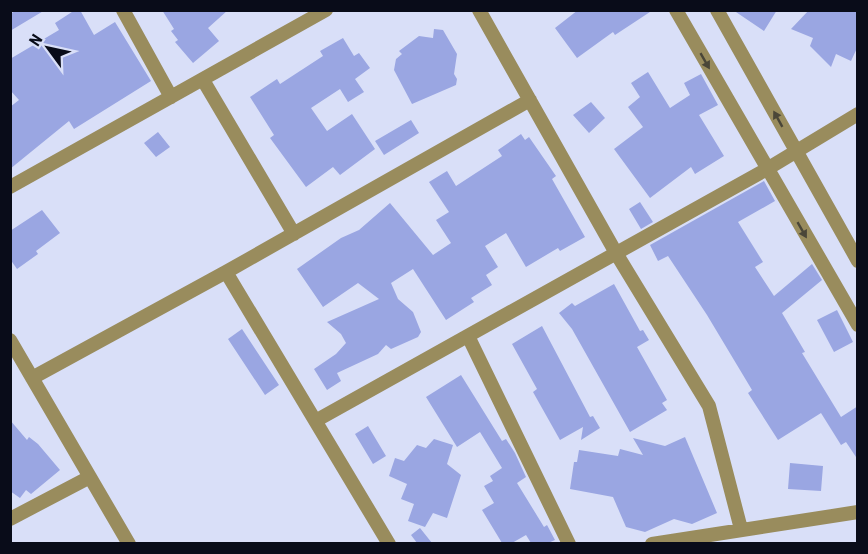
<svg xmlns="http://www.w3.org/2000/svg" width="868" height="554" viewBox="0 0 868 554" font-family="'Roboto Condensed',sans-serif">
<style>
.building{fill:#9aa6e2}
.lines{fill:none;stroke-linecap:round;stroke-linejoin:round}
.minor{stroke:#998c5d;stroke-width:14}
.oneway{fill:#4a4638}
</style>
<rect width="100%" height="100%" fill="#d9dff8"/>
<path class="building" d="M17 10H45L10 31V14Z
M75 10H80L94 35 115 22 151 81 74 129 69 121 10 169V107L19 100 10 90V59L59 30 55 23Z
M162 10H228L208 28 219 41 193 63 175 42 178 40 171 31 174 29Z
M578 10H653L615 35 613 32 577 58 555 28Z
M733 10H777L764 31Z
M809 10H858V46L851 61 836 54 831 67 810 46 813 38 791 29Z
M434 29 443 30 457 54 454 74 457 79 456 85 412 104 394 70 396 59 402 54 399 51 419 36 433 38Z
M343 38 354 56 359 53 370 68 355 79 364 92 348 102 340 89 311 108 327 131 352 114 375 149 340 175 333 167 306 187 270 138 274 135 250 97 277 79 280 84 323 56 320 51Z
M648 72 670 108 690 95 684 83 701 74 718 105 699 115 724 156 695 174 691 167 650 198 614 149 643 127 628 107 640 97 631 83Z
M591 102 605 118 589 133 573 115Z
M411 120 419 133 384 155 375 141Z
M158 132 170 147 156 157 144 143Z
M521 134 525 140 529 137 556 176 552 179 585 237 560 251 558 248 526 267 506 233 485 246 498 267 486 275 492 285 471 298 474 302 446 320 413 269 391 283 398 299 413 312 421 332 418 337 391 349 386 345 378 354 337 373 341 381 327 390 314 369 336 354 346 343 341 334 327 322 379 299 358 283 323 307 297 269 341 238 359 230 390 203 433 255 451 243 436 220 449 212 429 182 447 171 456 186 502 156 498 150Z
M764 181 775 201 738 222 763 262 755 267 774 296 812 264 822 280 782 313 805 352 802 353 841 417 858 406V460L846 442 841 445 821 413 778 440 748 393 752 390 707 315 668 256 658 261 650 245Z
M640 202 653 222 641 229 629 209Z
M42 210 60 233 36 251 38 254 17 269 10 259V231Z
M614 284 640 331 643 330 649 340 637 347 667 400 662 403 667 410 630 432 572 329 559 313 572 303 575 306Z
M837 310 853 342 834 352 817 320Z
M542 326 590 417 593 416 600 428 581 440 583 427 560 440 533 392 537 389 512 344Z
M242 329 279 385 265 395 228 339Z
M461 375 502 441 506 439 515 453 526 477 517 483 544 527 547 525 555 540 548 543H531L526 535 512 543H502L482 510 494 503 484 486 493 481 490 476 502 468 480 432 457 447 426 397Z
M10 420 27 440 29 437 38 444 60 470 31 494 26 490 20 498 10 491Z
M368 426 386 456 373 464 355 434Z
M685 437 717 513 692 524 674 519 645 532 626 527 613 497 570 489 574 462H577L579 450 618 456 620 449 643 455 633 438 665 446Z
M434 439 453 445 447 464 461 475 447 518 433 513 425 527 408 521 414 504 401 499 407 484 389 476 395 458 404 461 417 445 426 448Z
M790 463 823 466 821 491 788 489Z
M420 528 432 543H417L411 535Z"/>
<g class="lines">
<path class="minor" d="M123 10 171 97
M479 10 616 253 709 406 741 529
M676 10 858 325
M717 10 858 261
M203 80 294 234
M10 187 326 10
M226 272 389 544
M468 336 569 544
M10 340 129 544
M32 378 226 272 530 100
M317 420 767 169 858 114
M10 519 90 477
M652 544 858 512"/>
</g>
<defs><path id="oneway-solid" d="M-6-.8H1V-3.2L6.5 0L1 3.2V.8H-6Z" transform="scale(1.5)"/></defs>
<g class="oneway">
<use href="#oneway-solid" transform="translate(705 61) rotate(60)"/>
<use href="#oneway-solid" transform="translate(778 119) rotate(-119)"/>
<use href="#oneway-solid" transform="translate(802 230) rotate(60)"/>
</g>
<rect width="868" height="554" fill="none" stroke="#090c19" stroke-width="24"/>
<g transform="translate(48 48) rotate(303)" stroke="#d9dff8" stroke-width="4.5" paint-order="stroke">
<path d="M0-4.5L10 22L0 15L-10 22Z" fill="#090c19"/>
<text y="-9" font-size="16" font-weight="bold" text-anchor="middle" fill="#090c19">N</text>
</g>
</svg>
